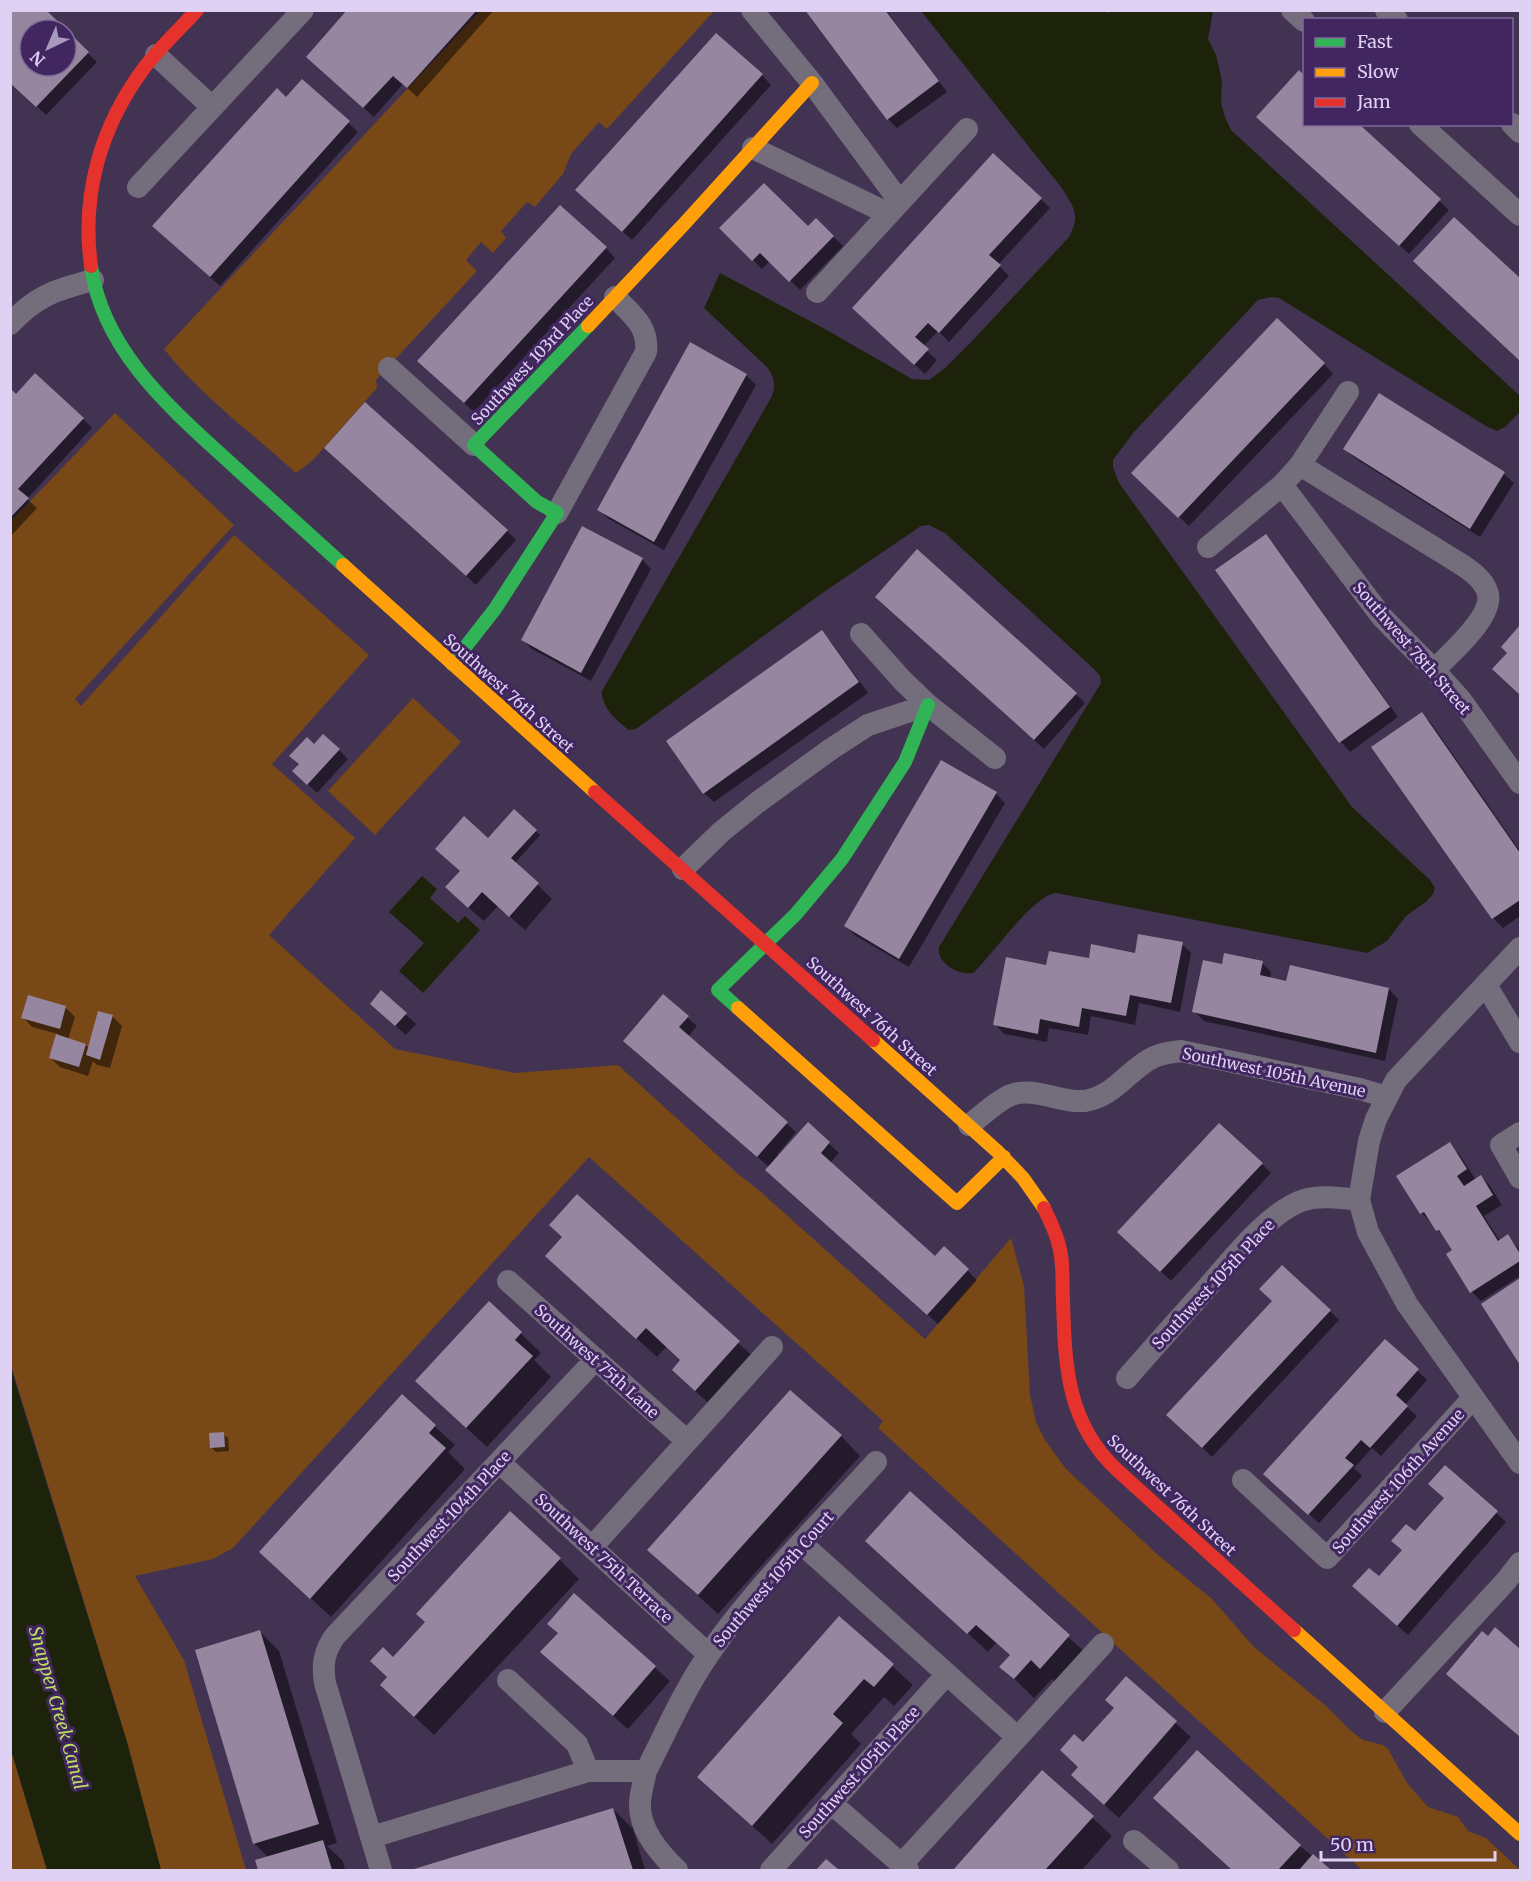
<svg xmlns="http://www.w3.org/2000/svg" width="1531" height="1881" viewBox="0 0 1531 1881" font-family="Merriweather,serif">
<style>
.green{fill:#784817}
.water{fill:#1d230b}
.shadow{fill:#0007}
.building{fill:#97869f;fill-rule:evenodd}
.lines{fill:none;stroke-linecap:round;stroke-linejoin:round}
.street{stroke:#736d7c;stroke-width:22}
.fast{stroke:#30b455;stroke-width:14}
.slow{stroke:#ff9f0a;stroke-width:14}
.jam{stroke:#e5322d;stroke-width:14}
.labels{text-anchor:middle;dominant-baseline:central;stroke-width:6;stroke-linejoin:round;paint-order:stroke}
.street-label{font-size:16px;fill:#ded1f4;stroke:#412660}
.water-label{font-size:18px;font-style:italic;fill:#bcdf63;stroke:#412660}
</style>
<rect width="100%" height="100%" fill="#423353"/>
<path class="green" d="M480 11H714L607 129 599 122 571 154 563 174 535 207 527 202 501 231 506 238 493 253 481 242 466 260 477 271 376 380 377 388 313 460 296 473C253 434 199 394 164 349Z
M115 413 234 525 75 699 81 706 234 535 369 655 272 764 355 838 269 935 395 1049 515 1073 618 1065 737 1173 761 1192 925 1339 1011 1238 1024 1286 1030 1395 1036 1422 1045 1440 1066 1469 1158 1555 1212 1599 1253 1646 1326 1706 1351 1731 1363 1740 1383 1745 1388 1749 1407 1783 1428 1807 1458 1817 1468 1831 1486 1838 1520 1870H1362L878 1428 883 1421 589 1157 233 1548 213 1559 135 1576 184 1660 246 1870H161L127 1742 11 1365 10 522Z
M413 698 461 742 375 835 328 791Z
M11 1750 47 1870H11Z"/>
<path class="water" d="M1102 10 1108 13 1114 10 1213 11 1208 39 1216 55 1222 81 1221 103 1225 117 1231 130 1520 396V412L1505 427 1497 431 1486 426 1279 298 1271 297 1258 300 1134 432 1113 460V467L1119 483 1352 807 1430 880 1435 888 1433 894 1427 901 1406 916 1387 941 1367 953 1056 893C1032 896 993 955 973 973 959 976 936 963 939 947L1101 683 1100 676 1094 669 945 533 929 525 921 526 821 594 636 729 629 730C617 721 601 707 602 691L772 396C776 385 774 378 768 368L704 308 720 273 825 329 912 379 929 380 945 368 974 339 1069 237C1081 214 1074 208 1061 187L921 11Z
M422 876 437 889 430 898 458 923 465 916 480 930 423 993 399 971 424 943 389 912Z
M10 1365 127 1742 161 1870H47L11 1750Z"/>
<path class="shadow" d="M10 10 64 30H30V66H66V32L97 62 46 115 10 81Z
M349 10H494L417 97 403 84 374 117 317 66Z
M807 10H886L947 92 897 128 888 119Z
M1299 72 1304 77V124H1356L1449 210 1409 254 1268 126Z
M762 75 771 85 632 240 587 200Z
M303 81 358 132 220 286 164 236Z
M1041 199 1050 208 998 265 1009 276 949 342 938 331 923 347 937 360 925 374 863 318Z
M1454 219 1520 280V360L1425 271Z
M816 220 843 246 800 290 770 261 762 269 721 228H808Z
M606 248 615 258 474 412 429 370Z
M1324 364 1333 374 1189 526 1142 483Z
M746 375 756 385 664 550 609 519 599 510Z
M10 390 16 396 83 419 92 428 27 499 37 508 10 537Z
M1379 395 1504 474 1514 483 1480 537 1355 458 1345 449Z
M335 458 507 531 516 540 476 585Z
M1265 536 1275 546 1398 717 1350 752 1341 742 1217 571Z
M642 559 651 569 591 681 532 649 523 640Z
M886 606 1076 694 1085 703 1044 749Z
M1520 627V694L1504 679 1509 653 1503 646Z
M821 632 831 642 868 693 714 802 704 793Z
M1422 714 1431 723 1520 851V916L1503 928 1493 918 1373 748Z
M314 746 339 750 348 759 317 793 294 771Z
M996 794 1005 803 909 967 856 936 846 926Z
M514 812 540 835 515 863 552 899 525 930 498 906 484 921 462 902Z
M1182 944 1191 953 1180 1012 1139 1003 1135 1025 1091 1016 1088 1035 1049 1028 1047 1042 1004 1034 995 1024 1047 967 1136 954Z
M1262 963 1271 972 1270 979 1288 983 1389 989 1398 999 1385 1061 1204 1021 1194 1011 1223 966Z
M382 992 416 1024 406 1035 381 1013Z
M65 1007 75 1017 68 1039 86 1045 89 1048 112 1016 122 1026 110 1068 97 1065 93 1061 88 1076 60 1067 50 1057 58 1034 32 1027 23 1017Z
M687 1017 697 1026 688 1037 796 1132 777 1155 779 1157 808 1124 839 1153 830 1163 935 1258 944 1248 977 1280 938 1324 777 1179 769 1167 634 1051Z
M1450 1144 1459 1154 1476 1180 1481 1177 1490 1186 1502 1205 1484 1216 1500 1241 1508 1236 1520 1251V1276L1481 1301 1472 1292 1454 1251 1446 1239 1422 1213 1398 1177Z
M1262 1164 1271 1173 1171 1281 1129 1242Z
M577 1196 759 1362 716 1410 693 1389 682 1361 666 1347 657 1357 547 1256 563 1237Z
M1520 1280V1362L1483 1305Z
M489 1303 541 1353 534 1360 551 1377 487 1447 436 1400Z
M1330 1311 1339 1320 1212 1457 1177 1425Z
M1386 1341 1427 1380 1405 1405 1417 1416 1381 1456 1372 1448 1354 1468 1362 1476 1319 1523 1274 1483Z
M402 1396 455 1445 448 1452 465 1469 331 1617 261 1552Z
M223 1434 228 1438 229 1451 216 1452 212 1448Z
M841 1436 860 1456 718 1614 669 1569Z
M1445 1467 1506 1522 1408 1635 1364 1596 1446 1499Z
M910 1493 1089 1656 1061 1687 1052 1679 1034 1698 1002 1667 1011 1656 996 1643 988 1652 867 1541Z
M559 1559 579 1579 434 1735 401 1704 389 1677 393 1659Z
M574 1596 670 1681 628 1729 557 1667 559 1633Z
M839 1618 913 1685 894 1706 884 1697 851 1734 861 1744 772 1844 699 1777Z
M1495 1629 1520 1651V1737L1457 1683Z
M259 1631 279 1651 337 1843 327 1846 343 1861 345 1870H260L257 1861 269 1858 254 1843Z
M1126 1678 1191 1737 1119 1818 1088 1790 1080 1768 1083 1744 1116 1708Z
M1043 1772 1112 1836 1082 1870H955Z
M1155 1798 1300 1846 1329 1870H1233Z
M613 1809 633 1829 645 1870H414Z"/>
<path class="building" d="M10 10H46L89 52 36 107 10 83ZM30 30H66V66H30Z
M347 10H477L407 88 393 76 363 108 306 57Z
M805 10H885L939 81 887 120Z
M716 33 763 74 622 232 575 190Z
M1299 70 1304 75V124H1359L1441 199 1399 246 1256 117Z
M302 79 350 121 210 277 152 226 277 88 286 97Z
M993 153 1042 198 989 255 1001 265 939 333 928 323 915 337 929 349 914 365 852 308Z
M764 183 808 226 816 218 834 236 789 282 760 253 752 261 719 228Z
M560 205 607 247 464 403 417 361Z
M1454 217 1520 278V361L1413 261Z
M1277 318 1325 363 1178 518 1131 473Z
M690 342 747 374 654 542 597 510Z
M35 373 84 418 18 489 29 498 10 518V388L16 394Z
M1379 393 1505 472 1470 529 1343 449Z
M365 402 508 530 466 576 324 448Z
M582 526 643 558 581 673 521 640Z
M1266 534 1390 707 1339 743 1215 570Z
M917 549 1077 693 1034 740 875 597Z
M1520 625V695L1492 669 1507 653 1501 647Z
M822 630 859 682 703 794 666 741Z
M1422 712 1520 853V900L1492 919 1371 747Z
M323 734 340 749 307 785 292 771 299 764 289 756 307 737 314 744Z
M941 760 997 792 899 959 844 926Z
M514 809 537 830 511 858 539 883 509 917 482 892 468 908 445 887 460 871 435 849 464 816 488 838Z
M1138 934 1183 942 1171 1003 1130 995 1126 1016 1082 1008 1079 1027 1040 1019 1038 1034 993 1025 1006 957 1046 965 1049 951 1089 958 1091 944 1135 953Z
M1224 953 1263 961 1260 975 1286 981 1290 965 1389 988 1376 1053 1192 1012 1203 960 1222 964Z
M381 990 407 1013 395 1026 370 1004Z
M663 994 689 1016 679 1027 788 1122 757 1157 623 1041Z
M28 995 66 1006 60 1029 21 1018Z
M98 1011 113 1015 100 1060 86 1055Z
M56 1034 86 1044 79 1067 49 1058Z
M808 1122 830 1142 821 1153 935 1256 944 1246 969 1269 927 1315 765 1170Z
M1219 1123 1263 1163 1160 1272 1117 1232Z
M1450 1142 1467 1169 1457 1176 1464 1186 1481 1175 1493 1195 1476 1206 1498 1241 1508 1234 1520 1254V1261L1470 1293 1446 1254 1452 1250 1439 1230 1436 1231 1424 1212 1420 1214 1396 1176Z
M577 1194 740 1341 695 1391 672 1370 680 1360 646 1328 636 1339 545 1256 562 1237 549 1225Z
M1282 1265 1331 1310 1202 1448 1166 1415 1272 1301 1259 1289Z
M1520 1278V1365L1481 1304Z
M489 1301 522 1332 515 1340 533 1356 466 1428 415 1381Z
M1385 1339 1419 1369 1396 1395 1408 1406 1370 1448 1361 1440 1345 1458 1354 1465 1308 1515 1263 1474Z
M790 1390 842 1435 698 1595 647 1550Z
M402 1394 436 1425 429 1433 446 1448 310 1599 259 1552Z
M224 1432 225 1447 210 1448 209 1433Z
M1445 1465 1498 1511 1397 1626 1352 1586 1369 1568 1379 1576 1402 1550 1391 1541 1406 1524 1415 1531 1444 1498 1428 1484Z
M910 1491 1070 1635 1040 1669 1031 1660 1014 1679 999 1667 1010 1655 976 1625 967 1634 865 1541Z
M510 1511 561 1558 414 1717 380 1685 387 1677 370 1661 383 1647 393 1657 425 1622 416 1614Z
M574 1593 656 1666 613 1716 540 1652 558 1633 547 1624Z
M839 1616 894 1664 874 1687 864 1679 833 1714 843 1723 752 1826 697 1777Z
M1495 1627 1520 1649V1737L1446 1674 1482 1631 1488 1636Z
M260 1630 319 1824 253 1844 195 1650Z
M1126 1676 1177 1721 1104 1805 1071 1775 1078 1767 1060 1750 1074 1734 1083 1742 1114 1708 1105 1700Z
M1197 1750 1301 1845 1278 1870H1232L1153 1798Z
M1042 1770 1094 1816 1045 1870H953Z
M613 1808 633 1870H411Z
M323 1840 332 1870H258L255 1860Z
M1313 1854 1331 1870H1299Z
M826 1859 839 1870H816Z"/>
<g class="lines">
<path class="street" d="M752 10 812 83 900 202
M1292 10 1304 21
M1386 10 1397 20
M156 55 212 107
M1420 124 1520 215
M1512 124 1520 132
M753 148 889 214
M138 187 303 10
M817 292 967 129
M10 324C37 295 56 290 93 280
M389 368 474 445
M1300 465 1451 558C1464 566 1484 577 1488 594 1493 617 1450 654 1434 670
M1282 485 1382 617 1434 670 1461 700 1520 783
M557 513 646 352C649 326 631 314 615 297
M1208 547 1282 485 1300 465 1348 392
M861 634 902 680 928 705 995 758
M683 869 721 832 758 802 831 749 868 725 928 705
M1520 948 1396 1080 1376 1119 1369 1141 1359 1200 1368 1232 1407 1304 1520 1463
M1486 985 1520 1042
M969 1125C982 1116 996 1101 1011 1095 1038 1085 1066 1108 1093 1099 1117 1092 1132 1067 1154 1057 1163 1053 1172 1052 1181 1051L1360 1089 1387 1097
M1520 1133 1501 1145 1520 1178
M508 1281 687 1441
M1127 1378C1153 1348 1180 1318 1206 1289 1230 1262 1269 1211 1304 1200 1321 1195 1341 1198 1359 1200
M499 1462 708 1654
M1243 1480 1327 1558 1473 1398
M802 1544 1017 1737
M592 1547 772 1347
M508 1680 577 1744 588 1771
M1385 1712 1506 1581 1520 1563
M646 1771C644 1782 640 1793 640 1804 639 1829 660 1854 677 1870
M831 1803 908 1870
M372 1837 588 1771H646C666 1732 684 1690 709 1654 755 1587 821 1523 876 1462
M1134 1841 1168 1870
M902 1864 1103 1644
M381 1870 325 1683C322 1665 324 1651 335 1636L596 1359
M771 1870 947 1674"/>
<path class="fast" d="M91 266C103 354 176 413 238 470 273 502 308 533 343 565
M452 664 495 609 557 513 537 502 474 445 588 326
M738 1008 718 990 796 914 842 859 905 762 928 705"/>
<path class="slow" d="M588 326 685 223 812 83
M343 565 595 792
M738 1008 957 1203 1004 1157
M873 1040 998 1152 1023 1178 1044 1208
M1294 1630 1520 1834"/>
<path class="jam" d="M91 266C81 194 101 126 144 68 160 47 180 29 197 10
M595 792 873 1040
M1044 1208C1049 1219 1055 1230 1058 1242 1064 1260 1062 1282 1063 1301 1065 1367 1067 1423 1117 1470L1294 1630"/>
</g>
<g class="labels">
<g class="street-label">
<text transform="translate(532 360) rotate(-47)">Southwest 103rd Place</text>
<text transform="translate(1412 648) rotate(49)">Southwest 78th Street</text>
<text transform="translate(509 693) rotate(42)">Southwest 76th Street</text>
<text transform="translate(872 1016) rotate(42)">Southwest 76th Street</text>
<text transform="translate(1274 1072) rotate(12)">Southwest 105th Avenue</text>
<text transform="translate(1213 1284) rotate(-47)">Southwest 105th Place</text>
<text transform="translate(597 1361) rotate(42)">Southwest 75th Lane</text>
<text transform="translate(1398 1481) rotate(-48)">Southwest 106th Avenue</text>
<text transform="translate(1172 1495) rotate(43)">Southwest 76th Street</text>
<text transform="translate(449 1516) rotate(-47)">Southwest 104th Place</text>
<text transform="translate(604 1558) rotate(43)">Southwest 75th Terrace</text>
<text transform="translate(773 1579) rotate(-49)">Southwest 105th Court</text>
<text transform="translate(859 1772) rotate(-48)">Southwest 105th Place</text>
</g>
<g class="water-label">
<text transform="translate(58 1708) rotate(74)">Snapper Creek Canal</text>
</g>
</g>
<rect width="1531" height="1881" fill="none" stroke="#ded1f4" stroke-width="24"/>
<rect x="1303" y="18" width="210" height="108" fill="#412660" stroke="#806a9b" stroke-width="1.5"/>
<rect x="1315" y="38" width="30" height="9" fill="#30b455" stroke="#806a9b" stroke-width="1.5"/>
<text x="1357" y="48" font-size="18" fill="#ded1f4">Fast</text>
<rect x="1315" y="68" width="30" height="9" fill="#ff9f0a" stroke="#806a9b" stroke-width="1.5"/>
<text x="1357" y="78" font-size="18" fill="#ded1f4">Slow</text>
<rect x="1315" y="98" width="30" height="9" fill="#e5322d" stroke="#806a9b" stroke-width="1.5"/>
<text x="1357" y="108" font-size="18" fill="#ded1f4">Jam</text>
<g transform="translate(48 48) rotate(224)"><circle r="28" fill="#412660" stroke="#806a9b" stroke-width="1.5"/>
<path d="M0-4.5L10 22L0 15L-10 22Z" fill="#a79abc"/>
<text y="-9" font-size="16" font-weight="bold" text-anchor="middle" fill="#ded1f4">N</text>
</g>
<path d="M1321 1851v9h174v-9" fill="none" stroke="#ded1f4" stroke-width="3"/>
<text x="1330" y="1851" font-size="18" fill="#ded1f4" stroke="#412660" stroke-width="4.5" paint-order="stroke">50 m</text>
</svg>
